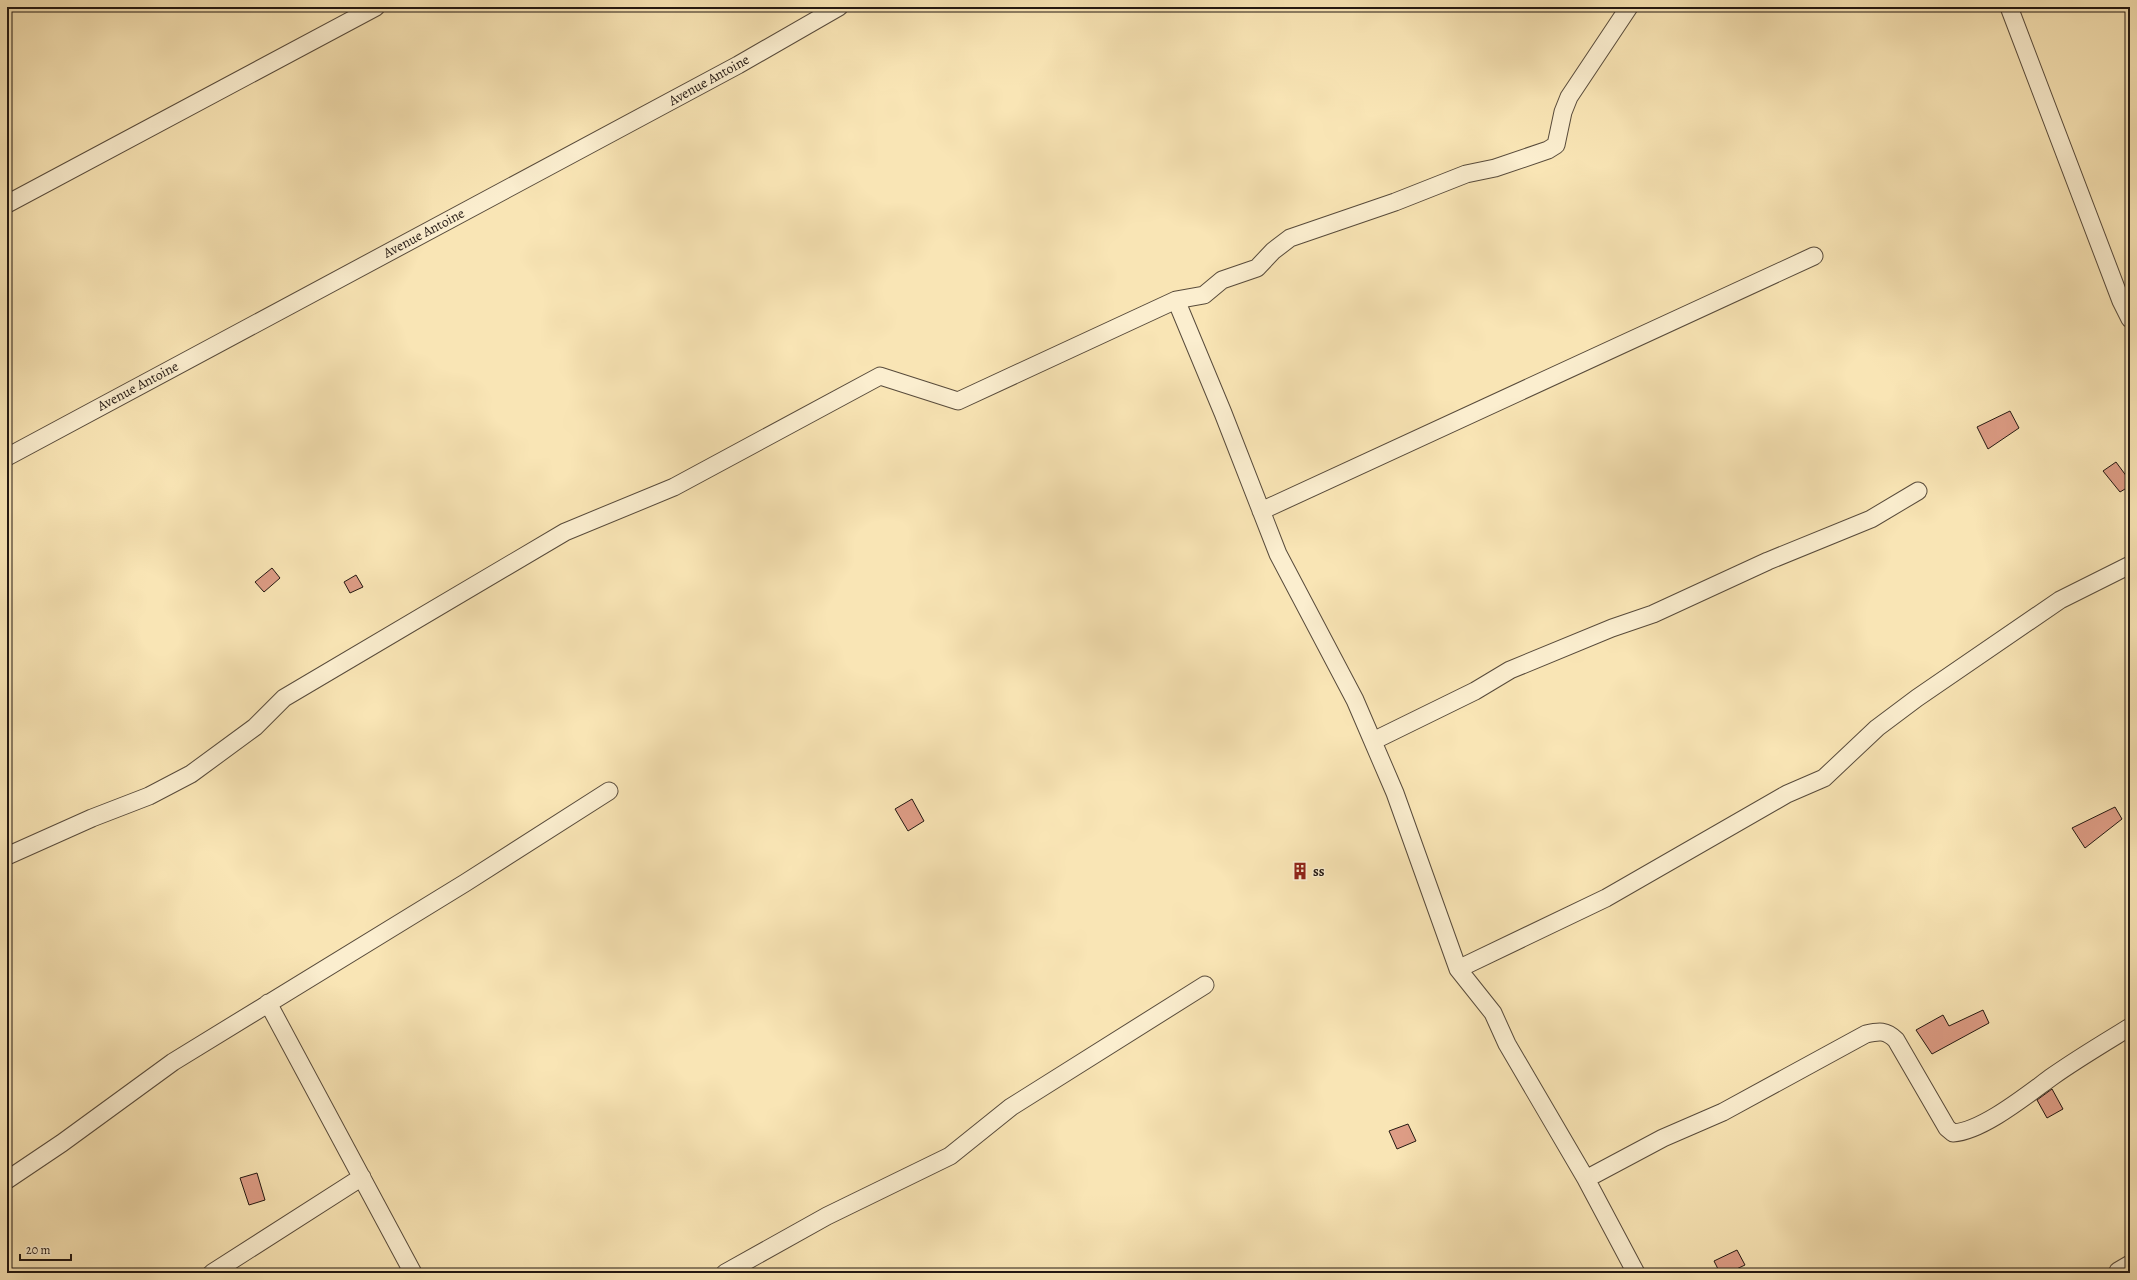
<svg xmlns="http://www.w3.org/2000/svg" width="2137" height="1280" viewBox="0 0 2137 1280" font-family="Alegreya,serif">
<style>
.building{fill:#de9d86;stroke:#231812}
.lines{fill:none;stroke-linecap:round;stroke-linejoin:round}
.minor-casing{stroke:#584b3b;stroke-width:19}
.minor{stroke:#fbeecf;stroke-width:17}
.labels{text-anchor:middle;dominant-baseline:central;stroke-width:3;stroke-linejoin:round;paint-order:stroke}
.street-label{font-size:14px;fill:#231812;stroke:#fbeecf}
.poi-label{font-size:14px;font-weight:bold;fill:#231812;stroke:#fbeecf;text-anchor:start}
</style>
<rect width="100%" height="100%" fill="#f9e5b5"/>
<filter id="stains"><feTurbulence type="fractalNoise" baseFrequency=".005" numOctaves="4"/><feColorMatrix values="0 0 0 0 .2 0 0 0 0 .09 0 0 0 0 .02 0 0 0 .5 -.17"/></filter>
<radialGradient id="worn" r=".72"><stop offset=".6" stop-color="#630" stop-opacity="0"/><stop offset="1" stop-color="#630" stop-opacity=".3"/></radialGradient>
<path class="building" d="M2010 411 2019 428 1988 449 1977 427Z
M2116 462 2130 481V486L2120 492 2103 471Z
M272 568 280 578 264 592 255 582Z
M356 575 363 587 350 593 344 582Z
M912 799 924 821 908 831 895 809Z
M2115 807 2122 819 2085 848 2072 828Z
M1983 1010 1989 1023 1932 1054 1916 1030 1943 1015 1949 1026Z
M2052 1089 2063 1109 2047 1118 2037 1100Z
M1408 1124 1416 1141 1397 1149 1389 1131Z
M257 1173 265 1200 249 1205 240 1178Z
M1737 1250 1745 1265 1728 1273H1720L1714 1261Z"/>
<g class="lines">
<g class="minor-casing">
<path id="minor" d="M2009 7 2121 301 2130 319
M7 204 376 7
M1176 300 1223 413 1278 554 1355 700 1395 793 1458 969 1493 1013 1507 1044 1586 1179 1636 1273
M7 457 738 65 839 7
M1261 511 1814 256
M1373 741 1475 691 1510 670 1612 628 1653 614 1768 561 1871 519 1918 491
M7 856 92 818 149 796 191 774 255 727 284 698 565 532 674 487 880 376 958 401 1176 300 1204 295 1222 280 1257 268 1273 251 1290 238 1395 202 1466 174 1495 168 1548 150 1556 145 1563 112 1569 97 1629 7
M1458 969 1606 898 1787 794 1824 778 1877 728 1917 698 2060 600 2130 565
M268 1003 413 1273
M1586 1179 1663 1138 1723 1112 1866 1034C1879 1031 1886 1030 1896 1040L1947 1128 1953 1133C1983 1131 2028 1094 2053 1076 2077 1059 2104 1043 2130 1027
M7 1180 62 1143 173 1062 465 883 609 791
M2118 1271 2130 1264
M212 1273 362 1177
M725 1273 827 1216 950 1156 1011 1107 1205 985"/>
</g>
<use href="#minor" class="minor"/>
</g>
<defs>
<g id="building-bare" transform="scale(1.38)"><path d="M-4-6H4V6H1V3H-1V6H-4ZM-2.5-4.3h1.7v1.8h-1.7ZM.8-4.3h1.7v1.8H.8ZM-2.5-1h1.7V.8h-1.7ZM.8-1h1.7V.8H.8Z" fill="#8f2418" stroke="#fbeecf" stroke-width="2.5" paint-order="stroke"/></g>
</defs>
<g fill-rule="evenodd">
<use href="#building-bare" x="1300" y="871"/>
</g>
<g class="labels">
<g class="street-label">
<text transform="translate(709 80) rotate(-29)">Avenue Antoine</text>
<text transform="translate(424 233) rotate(-28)">Avenue Antoine</text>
<text transform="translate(138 386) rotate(-28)">Avenue Antoine</text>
</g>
<g class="poi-label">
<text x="1313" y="871">ss</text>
</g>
</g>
<rect width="2137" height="1280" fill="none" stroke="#f9e5b5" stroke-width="24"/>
<rect x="8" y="8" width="2121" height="1264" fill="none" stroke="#231812" stroke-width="2"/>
<rect x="12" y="12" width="2113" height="1256" fill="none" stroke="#231812"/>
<path d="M20 1254v6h51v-6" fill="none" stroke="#231812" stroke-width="2"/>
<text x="26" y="1254" font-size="12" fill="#231812" stroke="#fbeecf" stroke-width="3" paint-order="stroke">20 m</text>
<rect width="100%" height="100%" filter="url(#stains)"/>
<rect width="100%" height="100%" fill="url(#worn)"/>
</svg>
